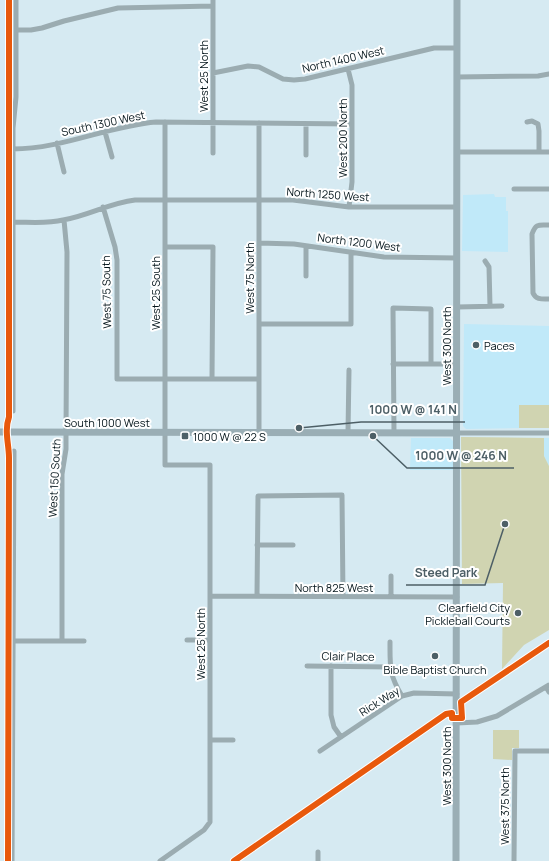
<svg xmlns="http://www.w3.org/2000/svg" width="549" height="861" viewBox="0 0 549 861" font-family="Manrope,sans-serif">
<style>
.built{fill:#c0e9f9}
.green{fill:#d0d4b1}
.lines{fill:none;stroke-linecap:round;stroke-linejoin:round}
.minor{stroke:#9bacb1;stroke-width:5}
.major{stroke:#9aaeb5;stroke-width:7}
.cycleway-casing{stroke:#fff;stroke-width:8}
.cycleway{stroke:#e8590c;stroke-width:6}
.poi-dot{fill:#4d5f66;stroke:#fff;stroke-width:1.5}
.labels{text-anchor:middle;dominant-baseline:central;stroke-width:4;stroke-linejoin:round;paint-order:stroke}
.street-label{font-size:11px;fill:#03141a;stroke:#fff}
.poi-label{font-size:11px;fill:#03141a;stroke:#fff;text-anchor:start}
.leader{fill:none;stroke:#4d5f66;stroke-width:1.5}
.callout-dot{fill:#4d5f66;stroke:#fff;stroke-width:1.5}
.callout-label{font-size:12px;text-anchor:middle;font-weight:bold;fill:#4d5f66;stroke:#fff;stroke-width:4;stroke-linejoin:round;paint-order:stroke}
</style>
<rect width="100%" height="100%" fill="#d6eaf2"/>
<path class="built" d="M494 194 495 197H506V211H508V252L462 251 463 195Z
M464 324 549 326V405H520L519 428 466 429 463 426Z
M411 438H450L453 441V470H410Z
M544 438H549V466L544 456Z"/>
<path class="green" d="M519 405H549V428H519Z
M461 437 544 438V456L549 466V630L524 645 502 669 503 583 462 584Z
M493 730H519V748H512V760L493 759Z"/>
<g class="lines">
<path class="minor" d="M16 30H31L42 28 64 21 118 8 213 6
M348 69 352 85V182L349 207
M213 73 248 66 259 67 283 79 294 80 305 79 434 48H457
M457 77 538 76 549 74
M527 122 532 121 538 124 539 131V152
M259 123V432
M306 124V155
M105 132 112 157
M57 143 64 172
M13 149C62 149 108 126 156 122L352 124
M457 152H549
M213 153V0
M514 189H549
M103 207 115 247 117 260V379H259
M13 222C30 222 47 224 63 220 88 216 109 203 135 200H293L349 207H457
M549 225C539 225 536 223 532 234L533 293C536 300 542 299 549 299
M259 243 294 244 384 257 457 258
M165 247H213L212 379
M485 261 489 267 490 306
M306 276V246
M457 307 502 306
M259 324H351V252
M393 364H457
M13 411V128L16 97V0
M348 432 349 370
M394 433 393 308 431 309V364
M457 433H549
M257 545H293
M391 576V597
M210 596 457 597
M257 596 258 496 342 495 343 597
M187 640H210
M13 641H84
M62 641V474L66 449V437L67 252 64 220
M390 642C390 666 389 675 402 696
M307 666 390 667
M331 666V715L334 727 341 737
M546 687 549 692
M457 723 477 722 497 716 549 685
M210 740H233
M320 751 402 696 414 693 457 694
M318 852V861
M12 861 14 451
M160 861 204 830 210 822V465H165V122
M514 861 515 751H549"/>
<path class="major" d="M0 432 457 433
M456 861 457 0"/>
<g class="cycleway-casing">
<path id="cycleway" d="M8 861 9 458C9 444 4 431 9 417V0
M234 861 446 714 452 713V718H462L461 702 549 643"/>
</g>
<use href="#cycleway" class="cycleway"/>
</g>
<g class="poi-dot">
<circle cx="476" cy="345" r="4"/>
<rect x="181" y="432" width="8" height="8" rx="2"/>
<circle cx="518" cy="613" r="4"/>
<circle cx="435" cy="656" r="4"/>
</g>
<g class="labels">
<g class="street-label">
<text transform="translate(343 59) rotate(-13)">North 1400 West</text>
<text transform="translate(203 76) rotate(-90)">West 25 North</text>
<text transform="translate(103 123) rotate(-12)">South 1300 West</text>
<text transform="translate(342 138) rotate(-90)">West 200 North</text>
<text transform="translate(328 194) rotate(4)">North 1250 West</text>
<text transform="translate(359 242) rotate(7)">North 1200 West</text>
<text transform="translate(249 278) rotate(-90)">West 75 North</text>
<text transform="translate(106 292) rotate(-91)">West 75 South</text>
<text transform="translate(155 293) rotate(-90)">West 25 South</text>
<text transform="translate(446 346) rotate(-90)">West 300 North</text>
<text x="107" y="422">South 1000 West</text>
<text transform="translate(54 478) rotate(-87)">West 150 South</text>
<text x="334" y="587">North 825 West</text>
<text transform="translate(200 644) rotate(-90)">West 25 North</text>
<text transform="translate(348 656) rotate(1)">Clair Place</text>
<text transform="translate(379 701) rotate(-32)">Rick Way</text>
<text transform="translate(446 766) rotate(-90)">West 300 North</text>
<text transform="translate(504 806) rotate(-90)">West 375 North</text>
</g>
<g class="poi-label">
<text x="484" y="345">Paces</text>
<text x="193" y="436">1000 W @ 22 S</text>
<text x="510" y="607" text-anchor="end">Clearfield City<tspan x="510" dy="13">Pickleball Courts</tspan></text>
<text x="435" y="669" text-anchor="middle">Bible Baptist Church</text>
</g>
</g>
<path class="leader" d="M299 428L361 422H465M373 436L407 468H514M505 524L485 585H406"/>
<g class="callout-dot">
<circle cx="299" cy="428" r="4"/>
<circle cx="373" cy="436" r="4"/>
<circle cx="505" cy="524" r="4"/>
</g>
<g class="callout-label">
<text x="413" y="414">1000 W @ 141 N</text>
<text x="461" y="460">1000 W @ 246 N</text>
<text x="446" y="577">Steed Park</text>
</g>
</svg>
